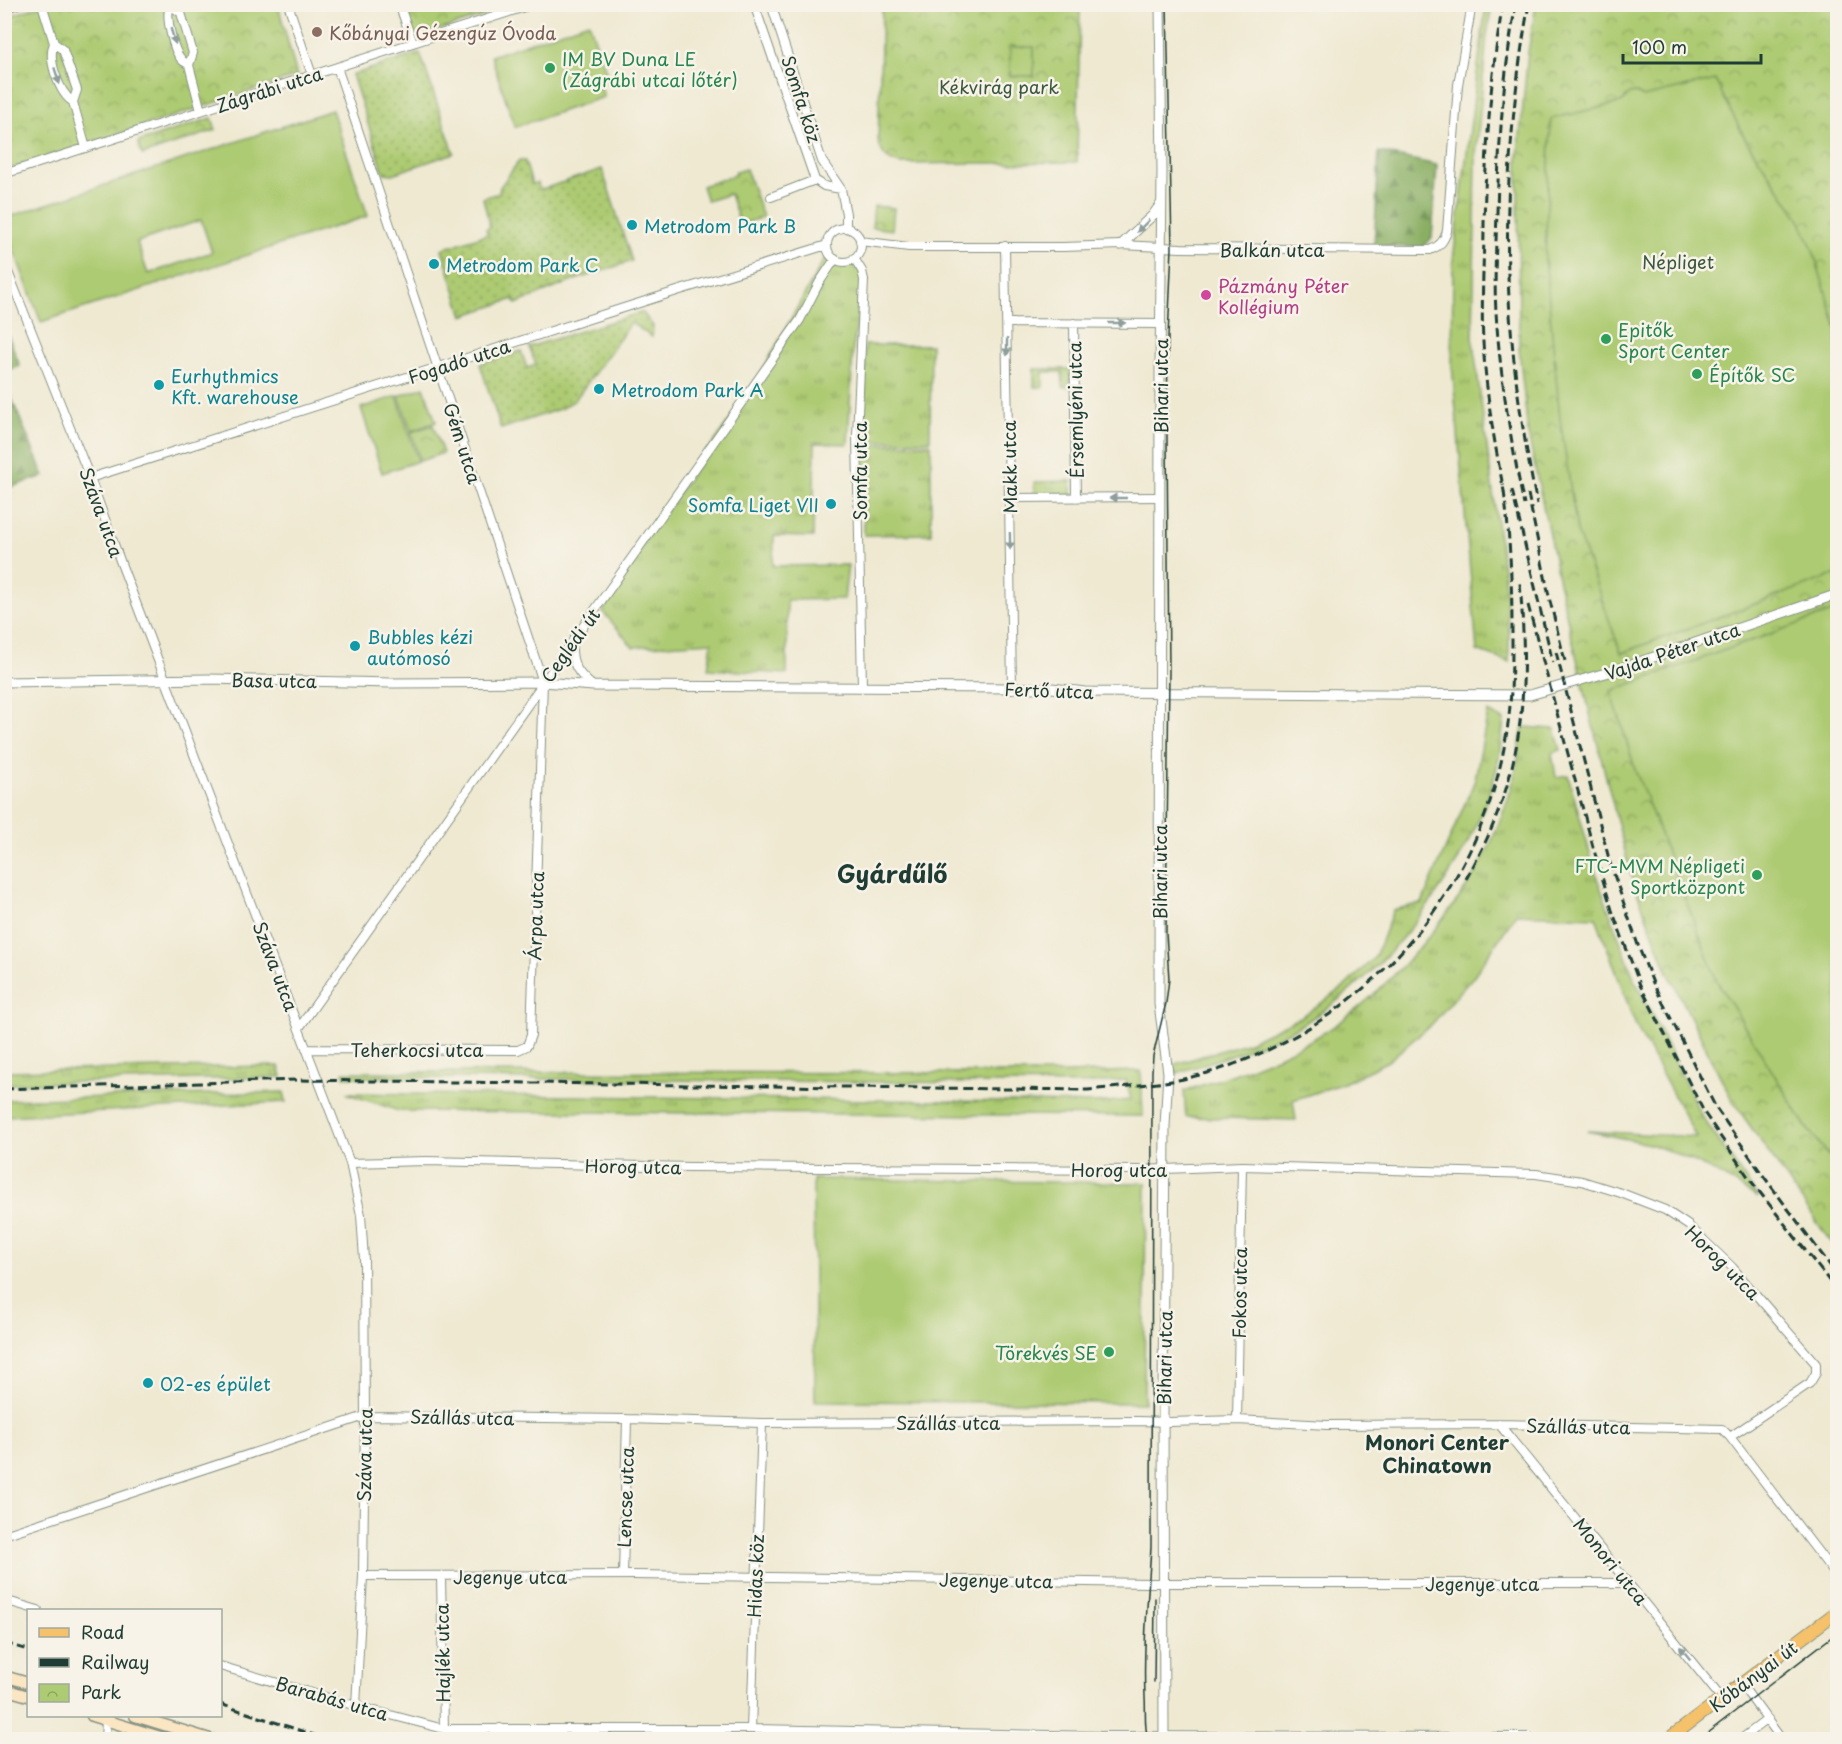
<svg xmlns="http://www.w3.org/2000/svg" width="1842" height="1744" viewBox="0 0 1842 1744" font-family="'Playpen Sans',sans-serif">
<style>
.grass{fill:url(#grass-tufts);stroke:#668453;stroke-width:1.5}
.forest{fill:url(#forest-firs);stroke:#54764c;stroke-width:1.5}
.park{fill:url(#park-crowns);stroke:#668453;stroke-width:1.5}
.garden{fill:url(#garden-dots);stroke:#668453;stroke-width:1.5}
.pitch{fill:#adcb72;stroke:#668453;stroke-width:1.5;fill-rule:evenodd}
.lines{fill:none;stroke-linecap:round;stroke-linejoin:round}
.minor-casing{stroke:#879383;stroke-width:10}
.tertiary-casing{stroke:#879383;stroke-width:11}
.secondary-casing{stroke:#879383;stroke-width:13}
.primary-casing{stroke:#879383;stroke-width:14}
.minor{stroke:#fff;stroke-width:8}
.tertiary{stroke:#fff;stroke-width:9}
.secondary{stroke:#fbe6c4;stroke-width:10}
.primary{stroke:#f5c16b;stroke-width:12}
.tram{stroke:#1f3d34;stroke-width:1.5}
.rail{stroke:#1f3d34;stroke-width:3;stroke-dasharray:9 4.5;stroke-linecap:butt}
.oneway{fill:#8f9e9a}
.education-dot{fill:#8d6e63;stroke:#f7f3e8;stroke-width:2}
.leisure-dot{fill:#2e9e5b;stroke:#f7f3e8;stroke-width:2}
.culture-dot{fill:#0f9aa8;stroke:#f7f3e8;stroke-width:2}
.hotel-dot{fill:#d1479c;stroke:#f7f3e8;stroke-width:2}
.labels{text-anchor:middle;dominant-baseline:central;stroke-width:5;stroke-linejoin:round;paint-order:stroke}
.education-label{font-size:18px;fill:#785e54;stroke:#f7f3e8;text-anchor:start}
.leisure-label{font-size:18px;fill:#27864d;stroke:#f7f3e8;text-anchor:start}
.park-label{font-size:18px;fill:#3b5940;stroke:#f7f3e8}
.street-label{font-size:18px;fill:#1f3d34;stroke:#f7f3e8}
.culture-label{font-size:18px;fill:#0d838f;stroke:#f7f3e8;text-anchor:start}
.hotel-label{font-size:18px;fill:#b23c85;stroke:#f7f3e8;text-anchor:start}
.neighbourhood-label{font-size:20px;font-weight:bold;fill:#1f3d34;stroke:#f7f3e8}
.district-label{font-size:24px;font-weight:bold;fill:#1f3d34;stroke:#f7f3e8}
</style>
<defs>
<pattern id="grass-tufts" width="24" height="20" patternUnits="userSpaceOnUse" patternTransform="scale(1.5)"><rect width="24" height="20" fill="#adcb72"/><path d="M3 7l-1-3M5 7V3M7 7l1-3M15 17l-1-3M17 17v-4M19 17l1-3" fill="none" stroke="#8ca65e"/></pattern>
<pattern id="forest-firs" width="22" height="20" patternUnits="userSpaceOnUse" patternTransform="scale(1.5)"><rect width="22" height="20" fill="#8aaf64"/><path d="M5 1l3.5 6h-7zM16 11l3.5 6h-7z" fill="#709053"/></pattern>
<pattern id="park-crowns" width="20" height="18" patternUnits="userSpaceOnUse" patternTransform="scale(1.5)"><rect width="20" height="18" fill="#adcb72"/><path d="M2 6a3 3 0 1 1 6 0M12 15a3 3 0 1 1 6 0" fill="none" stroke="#8ca65e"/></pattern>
<pattern id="garden-dots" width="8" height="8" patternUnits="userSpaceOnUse" patternTransform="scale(1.5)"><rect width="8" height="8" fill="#adcb72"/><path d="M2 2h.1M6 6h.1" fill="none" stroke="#8ca65e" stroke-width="1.8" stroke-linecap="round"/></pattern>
</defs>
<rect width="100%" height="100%" fill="#f7f3e8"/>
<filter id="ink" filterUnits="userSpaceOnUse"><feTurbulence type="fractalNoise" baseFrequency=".0167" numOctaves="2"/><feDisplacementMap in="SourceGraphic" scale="12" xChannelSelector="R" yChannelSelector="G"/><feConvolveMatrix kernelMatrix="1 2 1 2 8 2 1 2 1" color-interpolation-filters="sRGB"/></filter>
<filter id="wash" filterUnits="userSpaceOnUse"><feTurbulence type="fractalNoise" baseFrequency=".008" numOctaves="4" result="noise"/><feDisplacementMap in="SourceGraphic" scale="24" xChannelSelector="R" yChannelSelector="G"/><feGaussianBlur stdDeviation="1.35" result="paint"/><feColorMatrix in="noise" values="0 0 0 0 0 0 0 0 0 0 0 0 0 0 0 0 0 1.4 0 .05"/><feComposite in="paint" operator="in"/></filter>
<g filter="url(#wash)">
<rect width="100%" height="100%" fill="#efe9d2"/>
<path class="grass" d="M1492 4 1487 35 1476 155 1473 341 1504 576 1509 633V662L1477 651 1452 365 1453 260 1486 5Z
M826 256 862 271 864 280 853 348 848 444 815 443 813 537 774 536 773 566 848 565 844 599 787 600V674L708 669 712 642 633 647 603 612 646 539 753 387Z
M865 345H931L930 441H864Z
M1034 369H1070V387H1063L1062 372H1043V387H1034Z
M864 444H931V534L864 535Z
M1071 481V495L1034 496V482Z
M1488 712 1504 720C1501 739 1500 760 1494 778 1468 868 1386 974 1306 1022 1266 1046 1218 1059 1175 1074L1172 1065 1246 1043 1301 1017 1343 988 1375 957 1393 910 1422 903 1475 780Z
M1523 727 1555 729 1561 750 1552 753 1556 777 1568 775 1597 878 1634 978 1701 1115 1758 1198C1725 1176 1692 1158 1655 1146 1633 1139 1609 1136 1587 1131L1696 1137 1636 1026 1596 917 1516 914 1473 977 1432 1024 1388 1061 1344 1083 1293 1100 1296 1120 1186 1117 1184 1091C1229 1077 1273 1061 1315 1038 1371 1007 1432 938 1468 885 1487 857 1500 822 1511 790 1517 770 1519 748 1523 727Z
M279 1066 282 1077 5 1084V1071Z
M1141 1071 1143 1116 399 1111 346 1093 1095 1103 1131 1100 1126 1080 1084 1084 344 1077 343 1072 1064 1073Z
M284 1092 286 1102 5 1116V1100Z"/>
<path class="forest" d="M1379 152 1437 165 1432 238 1422 247 1374 246Z
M5 327 20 366 5 372H4Z
M9 392 44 476 5 489V394Z"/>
<path class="park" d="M45 4 278 5 297 76 5 171 4 18Z
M399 4 520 5 412 38Z
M1019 5H1080L1077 162 900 164C886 160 883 156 878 142L882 10 1000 9Z
M1536 5H1837V1251L1732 1100 1667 970 1632 879 1592 722 1563 601 1528 434 1519 348 1518 157 1528 52Z
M212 118 216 130 142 155 138 142Z
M746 169 763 217 740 225 730 194 707 201 702 186 735 175V172Z
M874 206 894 208 892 230 872 227Z
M433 425 443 453 420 461 411 432Z"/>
<path class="garden" d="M420 53 454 153 393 174 384 173 352 75Z
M519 161H525L532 184 538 183 540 190 602 169 632 261 572 281 516 304 514 299 463 316 442 249 488 234 486 229 490 227 483 198 499 193 500 187Z
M642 312 653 326 652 337 631 323 575 400 562 408 501 429 480 364 521 351 527 368 536 365 529 347Z"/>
<path class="pitch" d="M589 22 609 80 600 84 604 97 515 127 491 56Z
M1010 47H1034V76H1010Z
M1715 80 1746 140 1799 218 1812 247 1837 329V574L1621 653 1577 531 1560 419 1545 258 1551 119 1623 102C1628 93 1635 90 1643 97Z
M332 110 368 216 41 322 5 227V218ZM201 220 212 252 148 274 137 242Z
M424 387 436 422 411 431 399 396Z
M397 396 418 461 382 473 361 408Z
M1837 610H1838L1837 1165 1806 1127 1717 981 1635 769 1611 691Z
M813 1179 1146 1183 1144 1403 815 1401Z"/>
</g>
<g filter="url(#ink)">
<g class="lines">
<g class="minor-casing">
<path id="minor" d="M42 4 54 43
M288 4 312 75
M399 4 413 43
M754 4 815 180 824 186 841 189
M771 4 822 161 841 189 846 214V228
M4 9 18 4
M189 65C187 63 182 61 181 59 173 50 165 16 170 5L181 13 193 53 189 65 201 111
M73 102C59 93 47 59 54 43L63 50 77 90 73 102 86 148
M4 174 534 4
M771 197 815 180
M827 245a17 17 0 1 1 34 0a17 17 0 1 1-34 0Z
M860 241 909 247H1063L1121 245 1181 248 1430 250C1440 246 1444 241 1447 231L1458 85 1472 4
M1005 246 1012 689
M854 258 862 271 864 280 857 435 862 687
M4 262 90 478 122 566 350 1163 361 1215 364 1259 365 1416 363 1576 356 1706
M1007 323 1160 324
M1074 323 1076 498
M90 478 677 291 827 245
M1009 498 1160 497
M572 645C571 664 578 674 593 686
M299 1028 800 320 819 283 835 259
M307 1049 518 1050 527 1046 531 1035 543 682 337 67
M350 1163 426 1161 690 1167 1139 1170 1242 1166 1536 1174 1582 1181 1621 1193 1665 1210 1689 1226 1732 1267 1816 1364V1373L1810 1383 1730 1437
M1237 1420 1242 1166
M1499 1424 1722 1699
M4 1535 365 1416 627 1419 762 1423 1138 1421 1170 1422 1237 1420 1327 1425 1499 1424 1722 1429 1730 1437 1838 1578
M623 1575 627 1419
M363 1576 635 1575 1149 1583H1629
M441 1577 444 1729H751L1103 1736 1529 1737
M4 1600 38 1610
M220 1666 356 1706 444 1729 478 1740
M1741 1684 1782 1740
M751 1729 762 1423
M105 1740 106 1720
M181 1740 183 1730
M499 1740 500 1728
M1740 1740 1768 1719"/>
</g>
<g class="tertiary-casing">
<path id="tertiary" d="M1160 4 1162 172 1160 371 1159 1004 1168 1073 1165 1126 1163 1403 1164 1740
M1121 245 1153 215 1161 204
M4 682 209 679 392 683 543 682 593 686 1052 688 1085 692 1530 695 1616 670 1838 594"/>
</g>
<g class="secondary-casing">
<path id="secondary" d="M4 1676 28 1683
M4 1689 28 1696
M92 1716 170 1740
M135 1716 213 1740"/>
</g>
<g class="primary-casing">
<path id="primary" d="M1667 1740 1838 1611"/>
</g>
<use href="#minor" class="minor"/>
<use href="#tertiary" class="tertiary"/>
<use href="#secondary" class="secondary"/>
<use href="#primary" class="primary"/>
<path class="tram" d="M1154 1682 1155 1598
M1148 1740C1144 1726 1146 1712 1145 1697 1143 1647 1148 1597 1151 1547L1152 1071 1153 1056 1166 1003 1169 979 1166 933 1169 671 1167 438 1168 337 1172 248 1167 4
M1698 1740 1838 1632"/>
<path class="rail" d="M1503 4C1490 76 1486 150 1484 223 1484 262 1481 302 1483 342 1486 392 1494 442 1504 491
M1516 4C1503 73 1499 143 1497 212 1496 245 1494 279 1496 312 1500 377 1511 442 1524 505
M1529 4C1511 100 1503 217 1510 314 1514 378 1524 441 1537 504
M1512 490 1553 663
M1528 494 1550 601 1565 661
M1528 605 1593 847 1612 910 1640 985 1705 1114 1751 1181 1838 1292
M1556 652 1610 863 1639 948 1653 983 1716 1108 1762 1174 1838 1276
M1466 879C1524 779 1529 695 1520 583
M4 1089 297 1080 1088 1090C1118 1087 1148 1085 1178 1080 1240 1068 1300 1038 1349 1000 1432 935 1489 841 1506 737 1512 703 1512 668 1512 633 1512 582 1510 534 1503 484
M4 1643 28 1650
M220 1704 329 1740"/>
</g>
<defs><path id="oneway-solid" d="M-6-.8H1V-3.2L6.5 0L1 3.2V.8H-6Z" transform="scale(1.5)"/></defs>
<g class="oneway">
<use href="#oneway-solid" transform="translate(173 36) rotate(73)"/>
<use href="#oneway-solid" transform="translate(57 76) rotate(72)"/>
<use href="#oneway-solid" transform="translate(1143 226) rotate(135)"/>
<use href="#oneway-solid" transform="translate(1117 323)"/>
<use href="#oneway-solid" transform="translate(1007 347) rotate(90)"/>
<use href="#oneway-solid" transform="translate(1118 498) rotate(180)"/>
<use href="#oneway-solid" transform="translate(1010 541) rotate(89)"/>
<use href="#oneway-solid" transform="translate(1685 1653) rotate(-129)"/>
</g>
</g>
<circle class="education-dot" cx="317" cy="32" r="6"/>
<g class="leisure-dot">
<circle cx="550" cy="68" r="6"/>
<circle cx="1606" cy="339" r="6"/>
<circle cx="1697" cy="374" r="6"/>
<circle cx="1757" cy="875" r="6"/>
<circle cx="1109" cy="1352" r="6"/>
</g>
<g class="culture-dot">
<circle cx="632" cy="225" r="6"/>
<circle cx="434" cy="264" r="6"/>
<circle cx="159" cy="385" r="6"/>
<circle cx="599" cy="389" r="6"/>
<circle cx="831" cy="504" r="6"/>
<circle cx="355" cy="646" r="6"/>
<circle cx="148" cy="1383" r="6"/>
</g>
<circle class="hotel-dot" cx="1206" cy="295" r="6"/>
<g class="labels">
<g class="education-label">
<text x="329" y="32">Kőbányai Gézengúz Óvoda</text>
</g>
<g class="leisure-label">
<text x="562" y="58">IM BV Duna LE<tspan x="562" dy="21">(Zágrábi utcai lőtér)</tspan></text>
<text x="1618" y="329">Epitők<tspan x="1618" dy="21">Sport Center</tspan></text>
<text x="1709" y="374">Építők SC</text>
<text x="1745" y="865" text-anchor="end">FTC-MVM Népligeti<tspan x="1745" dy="21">Sportközpont</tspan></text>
<text x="1097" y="1352" text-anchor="end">Törekvés SE</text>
</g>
<g class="park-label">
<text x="999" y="86">Kékvirág park</text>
<text x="1678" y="261">Népliget</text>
</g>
<g class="street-label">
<text transform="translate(269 89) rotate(-18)">Zágrábi utca</text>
<text transform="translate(802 99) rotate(72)">Somfa köz</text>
<text x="1272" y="249">Balkán utca</text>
<text transform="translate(459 361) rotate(-18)">Fogadó utca</text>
<text transform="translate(1160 386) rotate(-90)">Bihari utca</text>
<text transform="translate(1075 410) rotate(-91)">Érsemlyéni utca</text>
<text transform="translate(463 443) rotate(72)">Gém utca</text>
<text transform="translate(1009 467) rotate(-91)">Makk utca</text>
<text transform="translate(859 471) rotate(-90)">Somfa utca</text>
<text transform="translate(102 512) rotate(70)">Száva utca</text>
<text transform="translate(570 645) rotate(-54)">Ceglédi út</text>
<text transform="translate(1672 651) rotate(-19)">Vajda Péter utca</text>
<text transform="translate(274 680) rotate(1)">Basa utca</text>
<text transform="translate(1049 690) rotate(2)">Fertő utca</text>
<text transform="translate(1159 872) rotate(-90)">Bihari utca</text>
<text transform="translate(535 916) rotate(-88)">Árpa utca</text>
<text transform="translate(276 966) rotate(69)">Száva utca</text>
<text x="417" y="1049">Teherkocsi utca</text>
<text transform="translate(633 1166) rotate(1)">Horog utca</text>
<text x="1119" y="1169">Horog utca</text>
<text transform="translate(1723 1262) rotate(45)">Horog utca</text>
<text transform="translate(1239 1293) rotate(-89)">Fokos utca</text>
<text transform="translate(1164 1358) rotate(-89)">Bihari utca</text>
<text transform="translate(462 1417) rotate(1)">Szállás utca</text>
<text x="948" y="1422">Szállás utca</text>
<text transform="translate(1578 1426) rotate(1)">Szállás utca</text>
<text transform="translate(364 1455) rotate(-89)">Száva utca</text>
<text transform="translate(625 1497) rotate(-88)">Lencse utca</text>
<text transform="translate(1611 1561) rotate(51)">Monori utca</text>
<text x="510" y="1576">Jegenye utca</text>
<text transform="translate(755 1576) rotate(-88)">Hidas köz</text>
<text transform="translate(996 1580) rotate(1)">Jegenye utca</text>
<text x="1482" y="1583">Jegenye utca</text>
<text transform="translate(442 1653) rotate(-91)">Hajlék utca</text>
<text transform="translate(1753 1676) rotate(-37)">Kőbányai út</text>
<text transform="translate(332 1698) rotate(16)">Barabás utca</text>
</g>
<g class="culture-label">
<text x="644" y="225">Metrodom Park B</text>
<text x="446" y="264">Metrodom Park C</text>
<text x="171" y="375">Eurhythmics<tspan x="171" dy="21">Kft. warehouse</tspan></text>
<text x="611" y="389">Metrodom Park A</text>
<text x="819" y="504" text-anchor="end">Somfa Liget VII</text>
<text x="367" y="636">Bubbles kézi<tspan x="367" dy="21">autómosó</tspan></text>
<text x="160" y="1383">02-es épület</text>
</g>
<g class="hotel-label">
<text x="1218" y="285">Pázmány Péter<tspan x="1218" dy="21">Kollégium</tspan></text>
</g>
<g class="neighbourhood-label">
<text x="1437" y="1442">Monori Center<tspan x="1437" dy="23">Chinatown</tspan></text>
</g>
<g class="district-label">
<text x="892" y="873">Gyárdűlő</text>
</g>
</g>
<rect width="1842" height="1744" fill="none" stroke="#f7f3e8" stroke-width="24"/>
<rect x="27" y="1609" width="195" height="108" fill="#f7f3e8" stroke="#a1aaa0" stroke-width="1.5"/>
<rect x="39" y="1628" width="30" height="9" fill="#f5c16b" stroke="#a1aaa0" stroke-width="1.5"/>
<text x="81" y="1639" font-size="18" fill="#1f3d34">Road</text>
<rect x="39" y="1658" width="30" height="9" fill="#1f3d34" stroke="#a1aaa0" stroke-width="1.5"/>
<text x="81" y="1669" font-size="18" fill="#1f3d34">Railway</text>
<rect x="39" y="1684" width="30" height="18" fill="url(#park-crowns)" stroke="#a1aaa0" stroke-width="1.5"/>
<text x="81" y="1699" font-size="18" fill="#1f3d34">Park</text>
<path d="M1623 54v9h138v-9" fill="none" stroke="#1f3d34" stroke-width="3"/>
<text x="1632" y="54" font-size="18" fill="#1f3d34" stroke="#f7f3e8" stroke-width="4.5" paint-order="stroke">100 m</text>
</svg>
